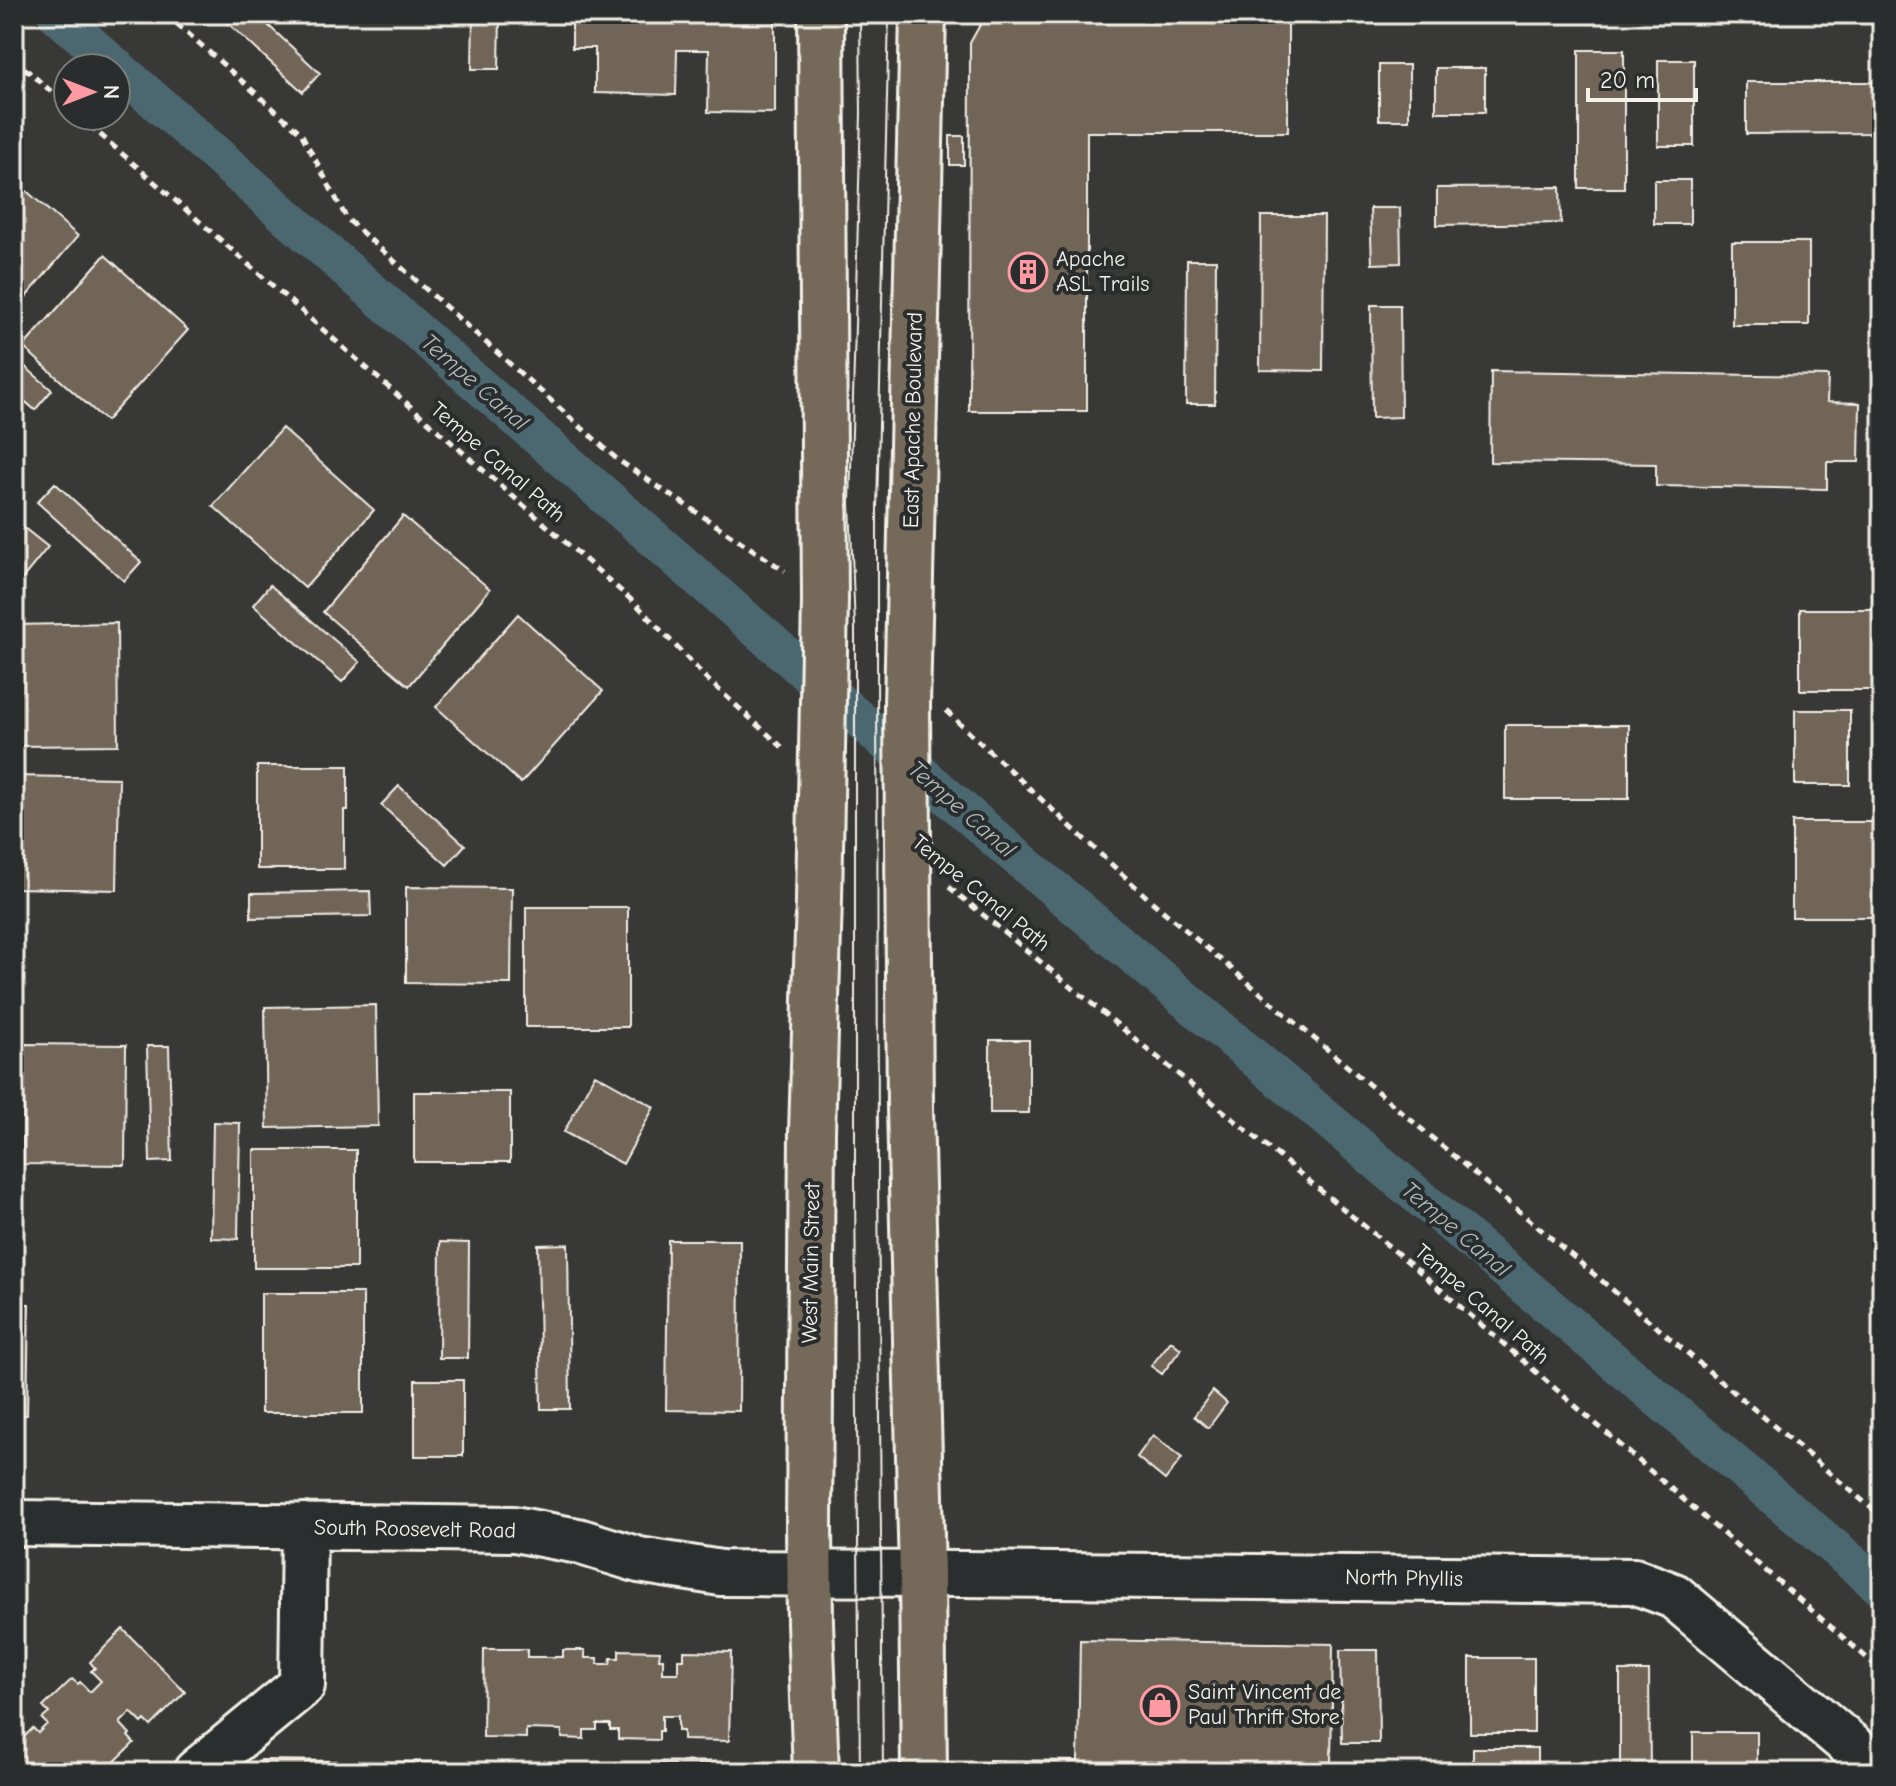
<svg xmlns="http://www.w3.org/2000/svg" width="1896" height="1786" viewBox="0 0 1896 1786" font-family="'Comic Neue',sans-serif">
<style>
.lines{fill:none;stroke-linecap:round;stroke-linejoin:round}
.canal{stroke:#4b676f;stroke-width:38}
.building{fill:#716558;stroke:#f4f1e8;stroke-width:2}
.minor-casing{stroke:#f4f1e8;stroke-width:50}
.major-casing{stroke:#f4f1e8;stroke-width:50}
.path{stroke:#f4f1e8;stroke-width:5;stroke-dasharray:8 6;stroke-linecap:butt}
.minor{stroke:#2a2d2e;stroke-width:44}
.major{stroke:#746a5a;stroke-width:44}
.tram{stroke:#f4f1e8;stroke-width:2}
.labels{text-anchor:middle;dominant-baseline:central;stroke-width:8;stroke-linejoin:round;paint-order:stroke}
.poi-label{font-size:22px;fill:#f4f1e8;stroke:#2a2d2e;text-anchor:start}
.street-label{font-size:22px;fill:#f4f1e8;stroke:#2a2d2e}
.water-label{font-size:24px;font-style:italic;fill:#b0bab8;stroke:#2a2d2e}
</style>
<rect width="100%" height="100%" fill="#383836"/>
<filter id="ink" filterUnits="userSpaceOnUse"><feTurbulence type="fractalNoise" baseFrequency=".0125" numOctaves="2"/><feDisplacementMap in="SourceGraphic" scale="16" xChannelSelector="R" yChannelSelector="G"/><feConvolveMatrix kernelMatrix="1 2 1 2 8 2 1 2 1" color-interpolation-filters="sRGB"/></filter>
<g filter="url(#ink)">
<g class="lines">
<path class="canal" d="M56 14 1006 848 1882 1588"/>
</g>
<path class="building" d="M218 14H256L320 73 303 92Z
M473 14H500L499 69H472Z
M616 14H775V113L708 112 709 50H677L676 95 595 93V48H572V17H616Z
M986 14H1288V132H1087V411H969L970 43Z
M1579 50H1624V188H1579Z
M1658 60H1694V146H1658Z
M1379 65H1409V120H1379Z
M1436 68H1485V112H1436Z
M1746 82H1874L1875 133 1746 134Z
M950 136H964V165H950Z
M14 180 78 236 14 311Z
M1654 180H1690V224H1654Z
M1560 187 1561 223 1437 225V188Z
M1370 208H1400L1401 263 1372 264Z
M1261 216H1324L1323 371 1260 370Z
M1732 242H1809V325H1732Z
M105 255 188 330 106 421 23 347Z
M1187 260H1216L1215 404H1186Z
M1371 305H1400L1401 417 1372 418Z
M14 357 52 390 35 410 14 392Z
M1491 371 1828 376 1827 402 1860 403 1859 462H1827V489L1656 486V464L1490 462Z
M282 428 374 510 305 588 213 506Z
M55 483 141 562 124 581 37 502Z
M403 516 490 589 409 686 323 612Z
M14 520 48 547 14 589Z
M270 585 360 662 342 682 253 605Z
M1800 609H1877V690H1800Z
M518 614 603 691 521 783 436 707Z
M117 623 118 745 14 746V625Z
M1795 710H1850V785H1795Z
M1505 725H1629V799H1505Z
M257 766H348V810H344V869H257Z
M14 776 119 778 117 890 14 888Z
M399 786 465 845 447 865 381 805Z
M1792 822H1880V917H1792Z
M406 887 512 888 511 984 406 983Z
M370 891 371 916 251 918V893Z
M526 907H628V1027H526Z
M376 1005 378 1126 267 1128 265 1007Z
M990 1040H1029V1113H990Z
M24 1044 126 1045 125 1165 23 1164Z
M147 1046H169L172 1161 150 1162Z
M595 1074 654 1107 623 1164 564 1132Z
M414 1092H510V1162H414Z
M213 1122 240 1123 238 1239 211 1238Z
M254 1150H356V1268H254Z
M668 1240H740L739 1411 666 1410Z
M440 1242 469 1243 468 1358H439Z
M568 1244 570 1409H541L538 1245Z
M261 1293H363V1413H261Z
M14 1304H29L27 1415 14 1414Z
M1171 1341 1181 1349 1162 1374 1151 1366Z
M415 1380H463V1456H415Z
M1213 1391 1227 1403 1208 1428 1194 1416Z
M1153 1435 1182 1458 1165 1480 1137 1457Z
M123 1629 185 1692 151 1726 145 1720 142 1723 131 1712 120 1723 130 1734 128 1736 134 1743 105 1771 99 1765 93 1771 88 1766 83 1772H14V1736L19 1731 24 1737 33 1728 38 1733 47 1724 42 1719 49 1713 43 1707 72 1679 78 1684 80 1682 90 1692 101 1681 91 1671 95 1668 90 1662Z
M1080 1640 1333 1644 1331 1762H1295V1772H989V1760L1078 1761Z
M484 1649H527V1657H563V1650H585V1658H598V1664H610L611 1658H619V1650L660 1651 659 1659H663V1673H678V1659H684V1651L731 1652 729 1741 683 1740V1731H678V1716H662V1731H659V1740L618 1739V1730H610V1724H597V1730H584V1739L562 1738V1730L526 1729V1738L483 1737Z
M1340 1650H1378L1379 1743H1342Z
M1470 1658H1534V1733H1470Z
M1620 1671H1649L1650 1772H1620Z
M1693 1732H1757V1772H1693Z
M1473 1748H1537V1772H1473Z
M261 1760 468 1763 467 1772H261Z
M657 1764H746V1772H657Z"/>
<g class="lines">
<g class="minor-casing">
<path id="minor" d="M14 1523 514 1529 578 1541 639 1560 721 1573 964 1574 1634 1581 1674 1596 1882 1772
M196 1772 302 1685 304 1526"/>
</g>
<g class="major-casing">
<path id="major" d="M923 14 907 706 910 1108 922 1574 924 1772
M816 1772 810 1623 809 1524 812 1132 819 899 825 600 821 14"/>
</g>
<path class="path" d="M166 14 301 133 347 219 618 460 785 571
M14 59 68 106
M79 116 636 604 707 679 782 747
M946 711 1150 900 1882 1517
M949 887 1418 1270 1882 1671"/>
<use href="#minor" class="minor"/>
<use href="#major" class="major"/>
<path class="tram" d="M860 14 861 113 850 503 855 628V1182L860 1772
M883 1772 878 1177 877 647V508L889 14"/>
</g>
</g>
<defs>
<g id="building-ring" transform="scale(2)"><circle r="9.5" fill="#2a2d2e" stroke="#ff9aa2" stroke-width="1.5"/><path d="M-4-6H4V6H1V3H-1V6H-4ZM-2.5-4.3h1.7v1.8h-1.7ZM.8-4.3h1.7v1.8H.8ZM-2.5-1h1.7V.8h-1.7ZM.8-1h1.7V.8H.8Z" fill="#ff9aa2"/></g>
<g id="shop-ring" transform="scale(2)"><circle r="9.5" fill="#2a2d2e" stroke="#ff9aa2" stroke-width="1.5"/><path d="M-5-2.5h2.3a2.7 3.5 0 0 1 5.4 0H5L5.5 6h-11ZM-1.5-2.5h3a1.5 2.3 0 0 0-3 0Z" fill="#ff9aa2"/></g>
</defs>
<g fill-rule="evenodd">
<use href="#building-ring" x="1028" y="272"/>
<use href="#shop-ring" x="1160" y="1705"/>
</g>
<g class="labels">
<g class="poi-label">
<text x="1056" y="259">Apache<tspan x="1056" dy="25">ASL Trails</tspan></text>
<text x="1188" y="1692">Saint Vincent de<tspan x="1188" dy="25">Paul Thrift Store</tspan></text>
</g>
<g class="street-label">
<text transform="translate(913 420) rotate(-89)">East Apache Boulevard</text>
<text transform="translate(498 462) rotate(41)">Tempe Canal Path</text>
<text transform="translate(981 893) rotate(39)">Tempe Canal Path</text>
<text transform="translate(811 1263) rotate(-89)">West Main Street</text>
<text transform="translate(1482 1304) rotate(41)">Tempe Canal Path</text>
<text transform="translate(415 1529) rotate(1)">South Roosevelt Road</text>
<text transform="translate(1404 1578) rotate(1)">North Phyllis</text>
</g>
<g class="water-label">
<text transform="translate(475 382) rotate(41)">Tempe Canal</text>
<text transform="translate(962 809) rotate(41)">Tempe Canal</text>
<text transform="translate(1456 1229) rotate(40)">Tempe Canal</text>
</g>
</g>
<rect width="1896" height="1786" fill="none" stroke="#2a2d2e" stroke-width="48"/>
<rect x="24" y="24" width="1848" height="1738" fill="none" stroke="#f4f1e8" stroke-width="3" filter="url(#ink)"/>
<g transform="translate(92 92) rotate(90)"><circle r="38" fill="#2a2d2e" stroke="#7b7b78" stroke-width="2"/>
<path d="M0-6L14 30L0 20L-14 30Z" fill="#ff9aa2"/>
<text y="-12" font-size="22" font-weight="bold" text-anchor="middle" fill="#f4f1e8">N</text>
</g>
<path d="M1588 88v12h108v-12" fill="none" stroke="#f4f1e8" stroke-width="4"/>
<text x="1600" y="88" font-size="24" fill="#f4f1e8" stroke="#2a2d2e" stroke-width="6" paint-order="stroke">20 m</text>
</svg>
